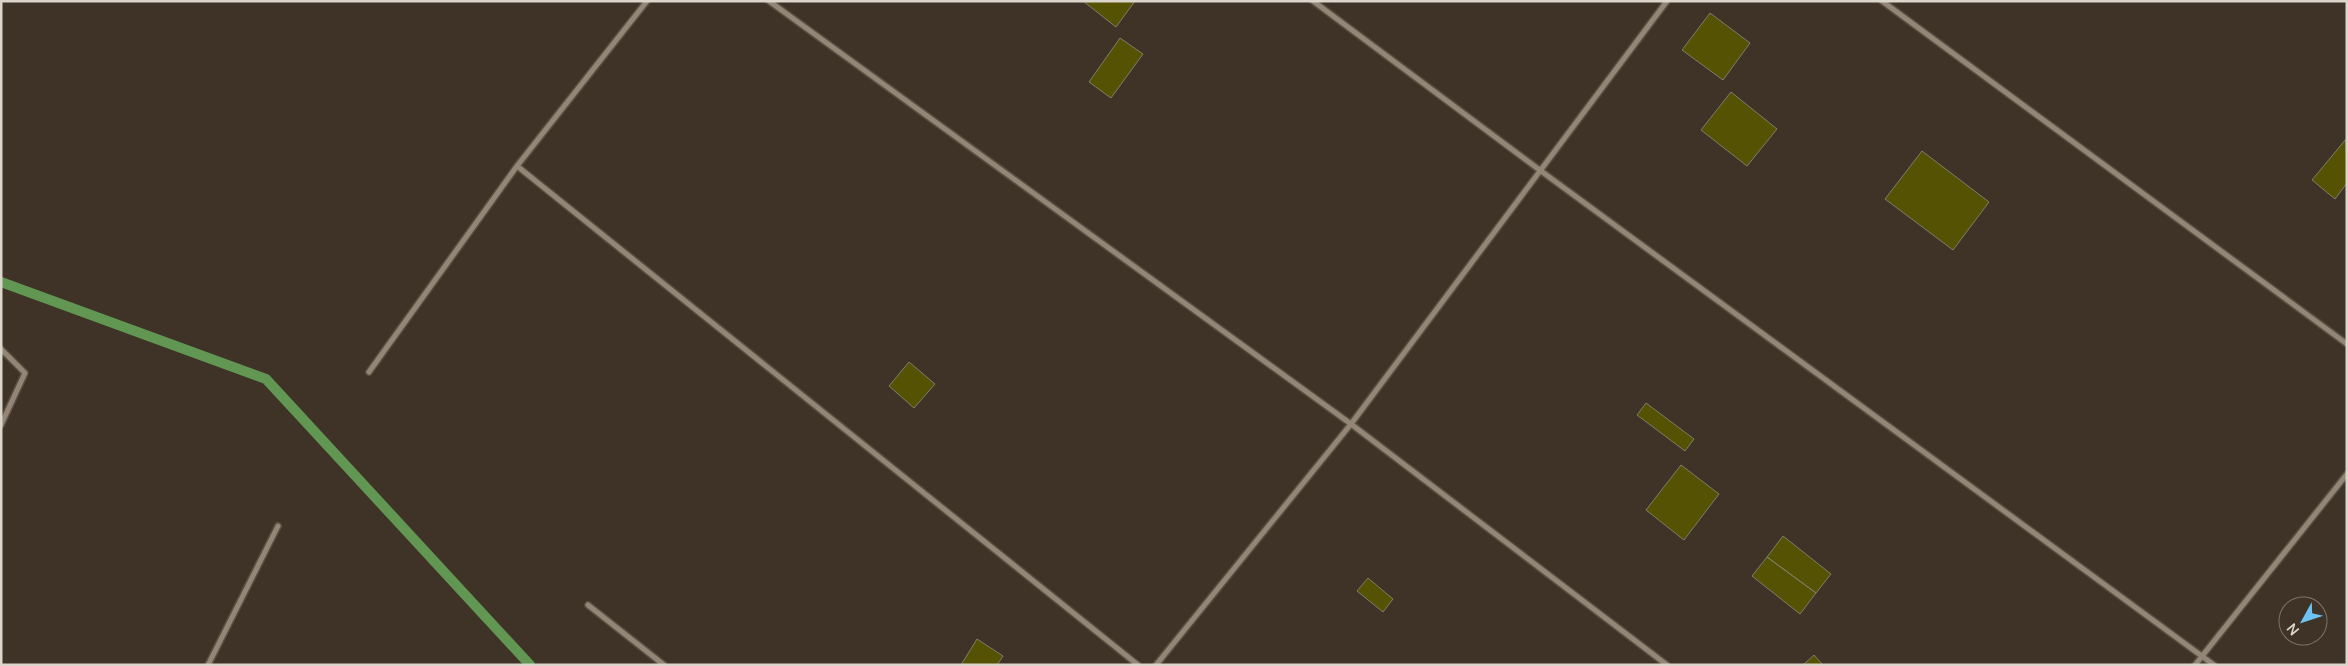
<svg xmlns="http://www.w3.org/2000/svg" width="2348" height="666" viewBox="0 0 2348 666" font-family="Manrope,sans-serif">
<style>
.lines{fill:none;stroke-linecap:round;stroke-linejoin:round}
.stream{stroke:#629653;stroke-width:10}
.building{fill:#555204;stroke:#7e7e6b}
.street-casing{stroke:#584f43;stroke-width:8}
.street{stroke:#938676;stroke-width:5}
</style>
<rect width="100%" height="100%" fill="#3e3326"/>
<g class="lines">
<path class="stream" d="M1 282 266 379 530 665"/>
</g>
<path class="building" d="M1083 1H1135L1116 27Z
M1710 13 1750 43 1723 80 1682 50Z
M1120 38 1143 54 1111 98 1089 82Z
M1731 92 1777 129 1747 166 1701 130Z
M2346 139 2347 183 2335 199 2312 180Z
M1922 151 1989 202 1953 250 1885 199Z
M909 362 935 384 914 408 889 386Z
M1646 403 1694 439 1685 451 1637 415Z
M1681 465 1719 494 1684 540 1646 510Z
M1783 536 1831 574 1816 593 1767 557Z
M1767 557 1816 593 1800 614 1752 576Z
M1368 578 1393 599 1383 612 1357 591Z
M977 639 1003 656 997 665H961Z
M1814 655 1823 665H1803Z"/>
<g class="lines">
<g class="street-casing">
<path id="street" d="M769 1 1351 424 1667 665
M1313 1 1541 171 2214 665
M1882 1 2347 344
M517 166 1138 665
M1 349 25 373 1 425
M369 372 517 166 647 1
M588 605 664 665
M208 665 278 526
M1156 665 1351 424 1667 1
M2195 665 2347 474"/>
</g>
<use href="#street" class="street"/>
</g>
<rect width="2348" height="666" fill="none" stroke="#dbd5cc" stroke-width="5"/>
<g transform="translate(2303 621) rotate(230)"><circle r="24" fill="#3e3326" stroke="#7d7468"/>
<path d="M0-4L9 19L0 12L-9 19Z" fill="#6dc2f3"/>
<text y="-8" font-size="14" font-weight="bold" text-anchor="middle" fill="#dbd5cc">N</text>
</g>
</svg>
